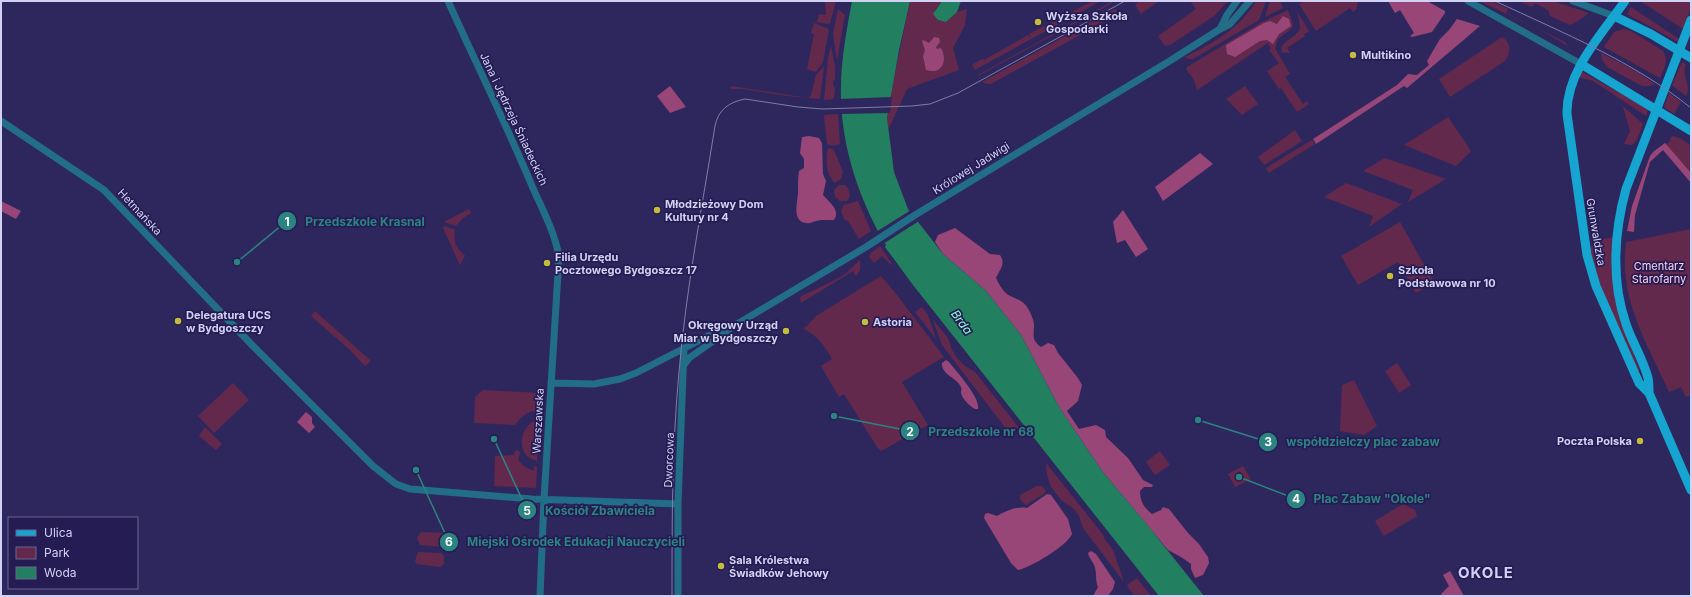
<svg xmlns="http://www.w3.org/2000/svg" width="1692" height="597" viewBox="0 0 1692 597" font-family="Inter,sans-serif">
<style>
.green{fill:#63294c}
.forest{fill:#984677}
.water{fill:#227f5f}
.pier{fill:#2e275e}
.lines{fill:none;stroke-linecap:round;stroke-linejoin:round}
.minor{stroke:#226e88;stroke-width:7}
.major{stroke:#15a5d0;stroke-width:9}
.tram{stroke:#7f7ca8;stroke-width:1}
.poi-dot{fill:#c4bc3d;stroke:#251c53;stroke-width:1.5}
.labels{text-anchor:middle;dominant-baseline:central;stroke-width:3.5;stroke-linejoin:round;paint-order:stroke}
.poi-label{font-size:11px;font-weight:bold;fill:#d1d1f3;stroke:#251c53;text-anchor:start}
.street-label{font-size:11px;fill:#d1d1f3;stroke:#251c53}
.park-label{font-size:11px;fill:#fecfe7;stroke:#251c53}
.water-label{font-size:12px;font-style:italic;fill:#8dffd1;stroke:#251c53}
.district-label{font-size:15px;font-weight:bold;letter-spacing:1px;fill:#d1d1f3;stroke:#251c53}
.leader{fill:none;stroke:#2c8482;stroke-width:1.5}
.callout-dot{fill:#2c8482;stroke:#251c53;stroke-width:1.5}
.mark-label{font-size:12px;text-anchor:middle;font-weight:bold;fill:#fff}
.callout-label{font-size:12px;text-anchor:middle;font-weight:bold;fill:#2c8482;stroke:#251c53;stroke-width:3.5;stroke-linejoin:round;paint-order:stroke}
</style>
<rect width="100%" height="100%" fill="#2e275e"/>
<path class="green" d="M825 1H836L830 23 828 24 817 22 819 14 826 15Z
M910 1H942L935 10 938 20 946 22 957 12 967 9 965 25 953 48 959 70 907 89 888 130 887 118 892 88Z
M1093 1H1101L1031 39 1029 34Z
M1139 1H1159L1141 14 1135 5Z
M1190 1H1228L1214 16 1170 45 1165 46 1158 36 1196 9Z
M1256 1H1266L1259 20 1193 59H1189L1185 57C1213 43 1240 29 1256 1Z
M1270 1H1280L1283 8 1265 17Z
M1306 1H1358L1356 10 1353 12 1350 8 1316 31 1299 4Z
M1479 1H1491L1508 9 1506 13 1565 42 1568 46 1537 28Z
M1519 1H1553L1589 13 1578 21 1570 25 1550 16 1548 10 1535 3 1532 7Z
M1640 1H1691V8L1683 29Z
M1111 2 1112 3 978 76V75Z
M1631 7 1679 39 1678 42 1627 14Z
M838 9 845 15 837 60 833 34Z
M1115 9 1118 14 991 84H987L982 82Z
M1288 10 1293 24 1292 28 1278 39 1275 48 1290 74 1285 77 1303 104 1307 101 1309 104 1297 112 1281 88 1279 89 1267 71 1279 63 1269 50 1271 49 1268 43 1197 90 1194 80 1186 69 1187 67 1262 22Z
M1296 10 1309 31 1304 34 1305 36 1287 48 1290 53H1286L1282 52 1281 47C1296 30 1306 38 1296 10Z
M814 23 829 29 823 62 816 72 807 69 814 34 811 33Z
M1624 29 1631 31 1663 51C1669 60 1664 69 1660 78L1604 47 1614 32Z
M1028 35 1031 39 975 70 972 65 982 59 984 60Z
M1502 37C1511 42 1511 53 1505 61L1450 97 1439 79Z
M831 46 835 66V80L833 81V86L835 87 834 99 824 100 828 58Z
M1601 53 1634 70 1655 84 1650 86H1642L1607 67 1602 60Z
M1682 62 1686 64C1681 77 1692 85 1686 96L1672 85Z
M824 66 820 99 787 96 743 89H731V86L808 98 811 95 816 75Z
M1582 72 1647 108 1648 110 1646 116 1593 81 1578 77Z
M1245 86 1258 104 1242 115 1226 99Z
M1669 93 1681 102 1674 114 1664 107Z
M1613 99 1625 108 1643 124 1637 140 1632 145 1624 144 1630 131 1623 107Z
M838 114 840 144 833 146 827 144 824 115Z
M1448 117 1471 151 1456 166 1404 145Z
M1295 130 1302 141 1264 165 1258 157Z
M1673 136 1682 139 1691 146V183L1665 143 1667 144 1670 141V138Z
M1312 140 1315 144 1269 173 1266 168Z
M829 148 834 150 843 172 841 179 835 183C826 175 826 162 827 151Z
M1385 158 1446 179 1408 202 1413 190 1363 171Z
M1346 183 1402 204 1369 227 1373 216 1324 197Z
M839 185H845L848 188 850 197 847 201H840L835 197 834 190Z
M858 201 871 231 859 239 848 221 844 219 841 211 844 205Z
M469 209 471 213 463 218 456 226 444 222Z
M1400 222 1434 282 1416 293 1398 262 1358 285 1341 256Z
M444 226 455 230C453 241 456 249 465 255L460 265 443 228Z
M1691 229V395L1686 397 1681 387 1669 392C1653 356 1631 319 1626 280 1624 267 1625 254 1626 242Z
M1614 237 1622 325 1640 370 1638 371 1600 286 1590 249 1592 246 1596 245 1595 241Z
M880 246 892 264 891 265 882 256 874 263 869 257 871 253Z
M860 260V270L856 276 853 271 801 303 800 297 833 281 845 274Z
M881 276 897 295 944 357 902 382 928 425 881 451 877 447 844 394 839 397 821 366 832 359C823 343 818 337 803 328L808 325 816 316Z
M922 307 928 315 936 339 915 312Z
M315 311 371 361 365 366 350 350 311 316Z
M933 320 948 338 952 350 957 358 965 366 975 372 1020 429 1012 428V431L1007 430 942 345Z
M1397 363 1411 385 1399 393 1385 371Z
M1354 380 1377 426 1364 435 1340 431 1342 385Z
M233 383 249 400 214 433 198 416Z
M483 390 540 393 539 415H537L533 411C525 413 520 418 515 425L474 423 475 397Z
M539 419 537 461C514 456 519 424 539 419Z
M205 427 222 444 216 450 199 436Z
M518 450 520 453 518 460 525 467 534 471V466L537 467 536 488 494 486 495 456 514 455 515 451Z
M1160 451 1170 465 1155 475 1146 462Z
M1046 463 1104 536V538L1113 550 1124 582 1083 528 1079 516 1074 509 1062 501 1051 487 1047 475Z
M1243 466 1251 479 1235 487 1228 474Z
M1037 486H1042L1046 491 1045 493 1026 505 1020 499V495Z
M1403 504 1415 510 1417 516 1384 536 1375 521Z
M421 532 444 533C447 537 446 544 442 547L420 545 417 538Z
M418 552 441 553 444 556V564L440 567 417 564 415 561Z
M1137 578 1151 596H1134L1127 585Z"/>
<path class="forest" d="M1388 1H1427L1445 11V13L1432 32 1412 37 1410 36 1414 33 1400 10 1395 13Z
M1283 16 1289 19 1291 26 1279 34 1273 44 1267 40 1260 41 1235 57 1227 54 1226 45 1264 23 1270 21 1277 24Z
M1457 19 1480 26 1407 88 1404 86 1316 144 1313 139 1397 85 1408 74 1417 75 1429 65 1427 61 1440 39 1449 30Z
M934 37 939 38 940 42 936 47 937 49 941 48C948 61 942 75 926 70L923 56 925 50 922 41 923 40 929 43Z
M670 86 686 107 670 113 657 96Z
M809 136 819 138 822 143 823 174 826 181 823 195C829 202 841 210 834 220 830 220 825 220 821 220 816 220 811 224 806 223 790 221 799 199 798 190 798 183 798 178 799 171L804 168V159L800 153 802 137Z
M1665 143 1691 173V183L1663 150 1650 162 1635 215 1634 232 1627 231 1632 206 1650 156 1653 152Z
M1200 153 1213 164 1163 201 1155 187Z
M1 201 21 211 16 219 1 211Z
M1123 210 1148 249 1136 257 1125 240 1117 243 1113 222Z
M955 228 990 254 1000 255C1006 264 1000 269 996 278 999 284 1002 290 1007 294 1014 299 1022 299 1027 307 1030 311 1034 320 1034 325 1034 335 1031 340 1041 347L1048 343 1054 345 1058 353 1078 378 1082 385 1078 401 1067 411 1079 429 1096 425 1105 430 1106 437 1128 458 1143 480 1153 485 1152 487H1144L1140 491C1140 501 1144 508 1152 514L1161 510 1163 507 1169 509 1188 533 1199 544 1208 557 1209 563 1203 575 1195 578 1191 569V564L1181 557 1168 550 1102 471 1059 407 1021 335 986 291 943 254 935 242 938 235Z
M946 360 949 362C956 371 981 398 978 409H975C971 407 962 399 961 393 961 390 962 390 961 387 956 377 941 375 942 363Z
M306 412 312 417V423L315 427 309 433 297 422Z
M1047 494 1051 495 1068 519 1072 534C1068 545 1030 568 1018 570L1011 563 984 518 985 514 988 513 997 516C1005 511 1017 506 1027 508Z
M1091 551 1096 554 1115 582 1113 589 1108 596H1093L1098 587C1095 580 1097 575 1095 568 1094 562 1089 559 1088 553Z
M1450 571 1464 596H1442L1441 594 1449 586 1443 575Z"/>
<path class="water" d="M852 1H910L899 50 887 118 894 172 908 209 943 254 986 291 1021 335 1059 407 1102 471 1149 527 1204 596H1159L913 285 885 247 886 245C860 202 842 149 841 98 840 65 846 33 852 1Z
M942 1H961L957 12 946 22 938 20 933 14Z"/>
<path class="pier" d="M892 97 890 113 841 114 839 99Z
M911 210 919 221 883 244 876 232Z"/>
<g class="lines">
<path class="minor" d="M448 1C476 63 506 124 532 186 542 209 555 232 559 257L544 499 540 596
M1468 1 1581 64
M1573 1 1614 16
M1220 29 1227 15 1237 1
M1 121 104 190 252 345 373 466 396 484 410 489 532 499 678 504
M684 365 689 358 729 330
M551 383 594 384 620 379 636 373 708 336 734 326 866 247 915 215 1168 62 1220 29 1230 24 1250 1
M678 596V504L684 348"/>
<path class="major" d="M1625 1C1602 34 1566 71 1567 114L1587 255 1596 286 1639 383 1649 393
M1614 16 1651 34 1691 58
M1691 20 1626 189C1614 232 1611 281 1626 324 1632 342 1643 359 1648 378 1649 382 1649 388 1649 393L1691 490
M1581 64 1691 131"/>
<path class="tram" d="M1495 1C1563 33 1633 61 1691 108
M672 596C672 521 672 446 679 372 686 289 702 208 715 126 718 110 729 102 745 99L798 107 823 109 912 106 930 104 958 93 1125 1"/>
</g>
<g class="poi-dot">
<circle cx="1038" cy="22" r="4"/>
<circle cx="1353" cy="55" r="4"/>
<circle cx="657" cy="210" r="4"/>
<circle cx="547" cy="263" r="4"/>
<circle cx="1390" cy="276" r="4"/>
<circle cx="178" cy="321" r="4"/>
<circle cx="865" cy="322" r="4"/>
<circle cx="786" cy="331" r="4"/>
<circle cx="1640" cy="441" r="4"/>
<circle cx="721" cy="566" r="4"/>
</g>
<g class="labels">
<g class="poi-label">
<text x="1046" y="16">Wyższa Szkoła<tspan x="1046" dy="13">Gospodarki</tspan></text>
<text x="1361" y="55">Multikino</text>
<text x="665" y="204">Młodzieżowy Dom<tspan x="665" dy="13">Kultury nr 4</tspan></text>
<text x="555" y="257">Filia Urzędu<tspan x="555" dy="13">Pocztowego Bydgoszcz 17</tspan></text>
<text x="1398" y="270">Szkoła<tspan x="1398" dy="13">Podstawowa nr 10</tspan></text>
<text x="186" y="315">Delegatura UCS<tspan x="186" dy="13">w Bydgoszczy</tspan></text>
<text x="873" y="322">Astoria</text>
<text x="778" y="325" text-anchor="end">Okręgowy Urząd<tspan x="778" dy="13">Miar w Bydgoszczy</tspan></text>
<text x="1632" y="441" text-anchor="end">Poczta Polska</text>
<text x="729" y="560">Sala Królestwa<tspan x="729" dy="13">Świadków Jehowy</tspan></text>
</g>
<g class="street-label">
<text transform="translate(514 119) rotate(65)">Jana i Jędrzeja Śniadeckich</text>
<text transform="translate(971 168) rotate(-32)">Królowej Jadwigi</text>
<text transform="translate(140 212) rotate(47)">Hetmańska</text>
<text transform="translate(1596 232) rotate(80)">Grunwaldzka</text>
<text transform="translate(538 421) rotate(-87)">Warszawska</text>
<text transform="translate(669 460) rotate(-88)">Dworcowa</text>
</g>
<g class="park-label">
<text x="1659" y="266">Cmentarz<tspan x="1659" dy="13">Starofarny</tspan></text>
</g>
<g class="water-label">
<text transform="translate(962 322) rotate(54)">Brda</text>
</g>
<g class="district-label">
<text x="1486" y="572">OKOLE</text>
</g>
</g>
<path class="leader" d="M237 262L287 221M834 416L910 431M1198 420L1268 442M1239 477L1296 499M494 439L527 510M416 470L449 542"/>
<g class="callout-dot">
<circle cx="237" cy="262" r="4"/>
<circle cx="834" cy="416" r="4"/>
<circle cx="1198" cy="420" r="4"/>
<circle cx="1239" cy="477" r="4"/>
<circle cx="494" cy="439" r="4"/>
<circle cx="416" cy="470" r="4"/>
<circle cx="287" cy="221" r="10"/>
<circle cx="910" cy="431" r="10"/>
<circle cx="1268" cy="442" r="10"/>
<circle cx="1296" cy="499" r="10"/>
<circle cx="527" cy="510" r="10"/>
<circle cx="449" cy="542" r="10"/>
</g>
<g class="mark-label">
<text x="287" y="226">1</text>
<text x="910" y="436">2</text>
<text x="1268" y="446">3</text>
<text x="1296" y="503">4</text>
<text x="527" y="515">5</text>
<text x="449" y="546">6</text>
</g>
<g class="callout-label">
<text x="365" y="226">Przedszkole Krasnal</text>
<text x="981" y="436">Przedszkole nr 68</text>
<text x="1363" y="446">współdzielczy plac zabaw</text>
<text x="1372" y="503">Plac Zabaw "Okole"</text>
<text x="600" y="515">Kościół Zbawiciela</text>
<text x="576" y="546">Miejski Ośrodek Edukacji Nauczycieli</text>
</g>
<rect width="1692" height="597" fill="none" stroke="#d1d1f3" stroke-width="4"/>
<rect x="8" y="517" width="130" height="72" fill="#251c53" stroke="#6a6493"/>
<rect x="16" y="530" width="20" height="6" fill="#15a5d0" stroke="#6a6493"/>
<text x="44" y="537" font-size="12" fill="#d1d1f3">Ulica</text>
<rect x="16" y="547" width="20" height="12" fill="#63294c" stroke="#6a6493"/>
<text x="44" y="557" font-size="12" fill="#d1d1f3">Park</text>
<rect x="16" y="567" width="20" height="12" fill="#227f5f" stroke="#6a6493"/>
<text x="44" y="577" font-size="12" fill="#d1d1f3">Woda</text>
</svg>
